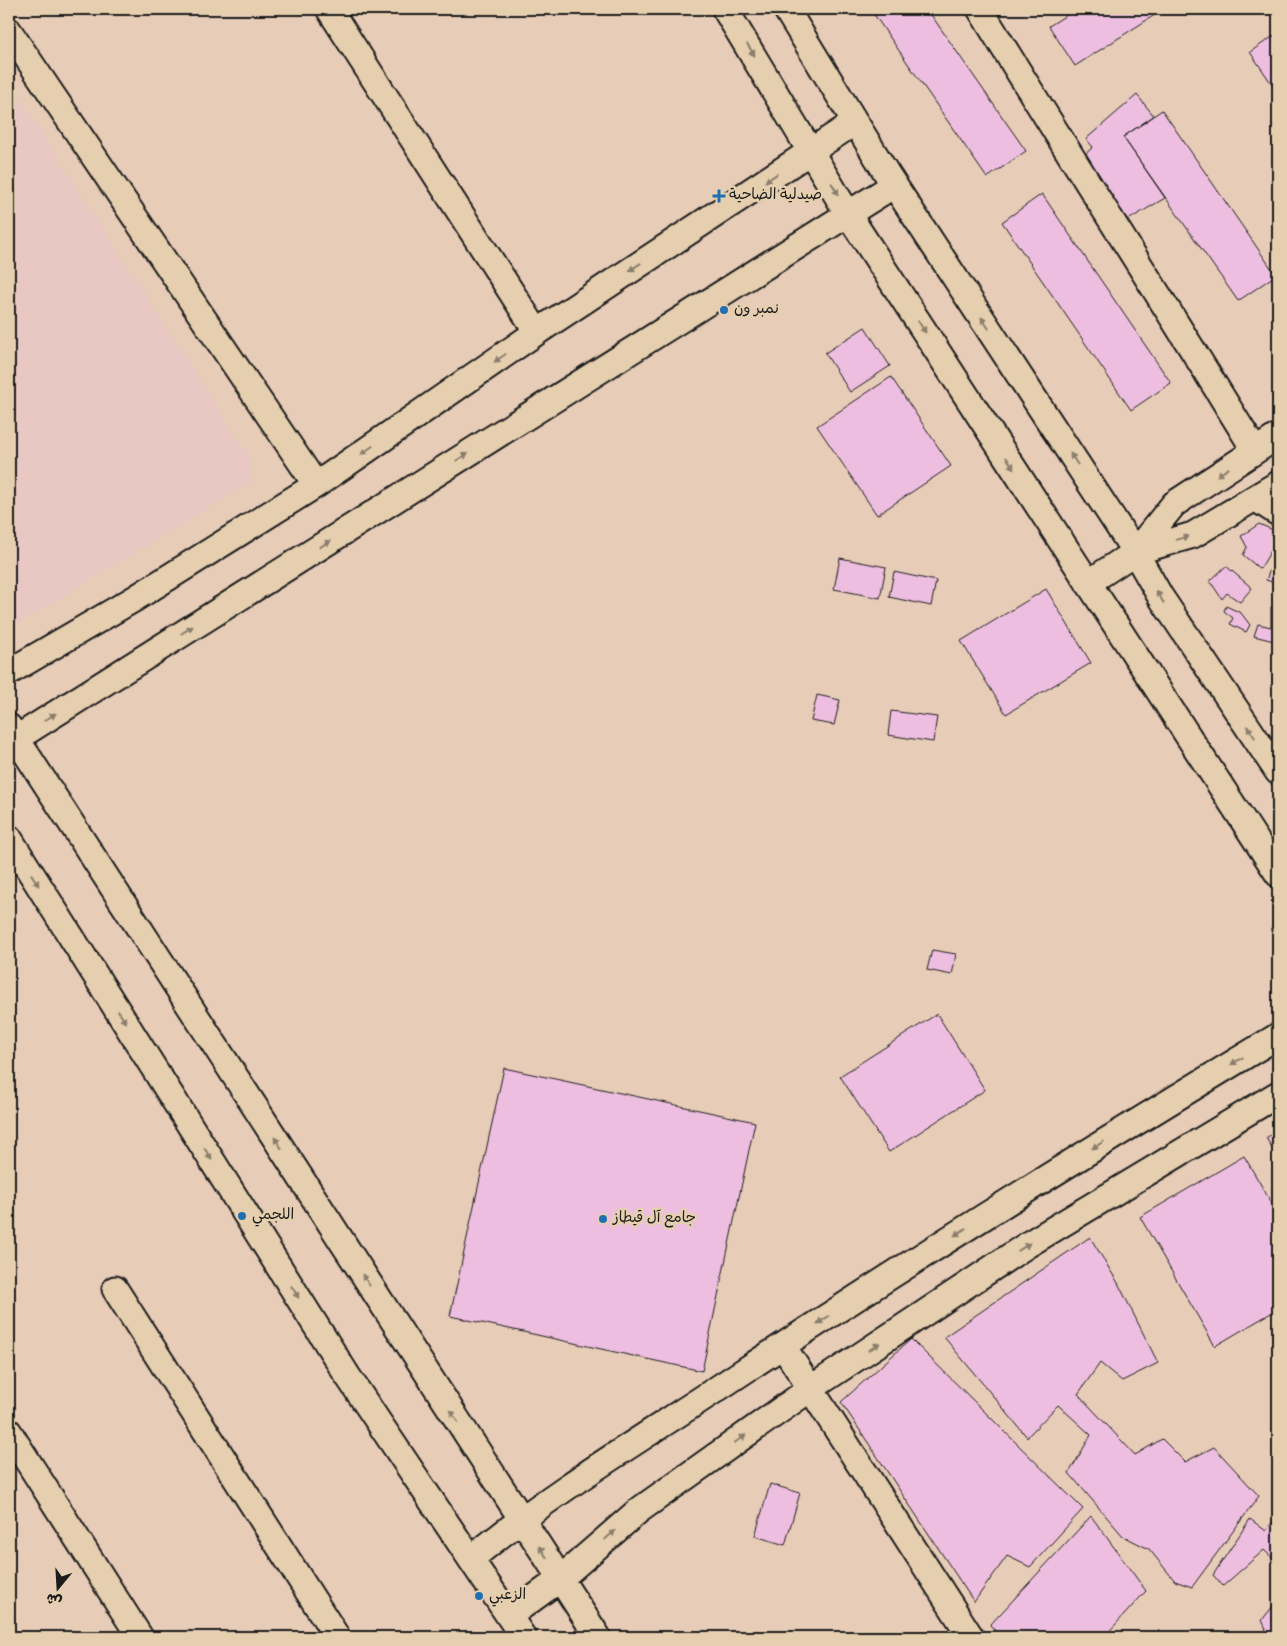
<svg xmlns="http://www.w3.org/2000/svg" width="1287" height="1646" viewBox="0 0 1287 1646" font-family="'Gochi Hand','Playpen Sans Arabic',sans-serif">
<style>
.built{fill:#e9c8c4}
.building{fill:#edbee0;stroke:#1c1c1c}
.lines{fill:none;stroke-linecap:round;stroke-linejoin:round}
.street-casing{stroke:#1c1c1c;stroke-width:29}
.street{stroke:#e5cfae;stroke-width:25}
.oneway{fill:#8b7e6c}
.poi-dot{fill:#1f6fb2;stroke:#e5cfae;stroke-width:2}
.labels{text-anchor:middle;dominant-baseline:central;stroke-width:5;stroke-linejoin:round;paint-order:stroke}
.poi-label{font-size:15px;fill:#1c1c1c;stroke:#e5cfae;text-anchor:start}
</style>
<rect width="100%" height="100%" fill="#e7ccb8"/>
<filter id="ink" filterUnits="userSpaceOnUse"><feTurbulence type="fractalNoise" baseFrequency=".02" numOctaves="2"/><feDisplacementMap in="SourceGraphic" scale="10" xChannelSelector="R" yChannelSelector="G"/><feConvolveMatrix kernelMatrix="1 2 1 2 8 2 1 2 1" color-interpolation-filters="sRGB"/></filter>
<g filter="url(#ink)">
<path class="built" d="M9 82 248 455 251 482 9 629Z"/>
<path class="building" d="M879 9H927L1026 151 987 178 873 13Z
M1076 9H1164L1075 66 1049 26Z
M1278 33V93L1250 52Z
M1137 95 1154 116 1123 137 1165 198 1128 220 1082 157 1093 147 1086 139Z
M1162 110 1276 275 1238 301 1123 137Z
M1042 194 1171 383 1131 410 1002 222Z
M865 327 890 366 850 392 825 353Z
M891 377 951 466 877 515 817 426Z
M1259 524 1278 532V539L1260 569 1243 555 1247 547 1241 536Z
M840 558 886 567 880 598 834 589Z
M1272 564 1278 567 1272 582 1266 580Z
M1226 566 1252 588 1240 602 1227 593 1222 599 1210 581Z
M894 572 936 581 931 606 889 597Z
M1046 589 1091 663 1006 714 961 641Z
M1278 605V642L1254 636 1258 624 1271 627V607L1277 609Z
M1226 606 1241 613 1250 625 1246 632 1230 624 1233 618 1224 611Z
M817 695 840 700 834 725 811 721Z
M891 711 937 717 933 742 888 735Z
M932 950 956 954 952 975 927 970Z
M937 1014 985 1090 889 1152 840 1076Z
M504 1068 755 1122 702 1371 450 1316Z
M1278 1130V1157L1266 1138Z
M1244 1156 1278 1214V1309L1215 1346 1140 1217Z
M1090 1237 1118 1283 1158 1363 1122 1381 1100 1363 1078 1394 1135 1455 1162 1439 1185 1462 1214 1447 1259 1496 1192 1587 1175 1581 1149 1549 1123 1536 1069 1473 1091 1435 1058 1405 1027 1437 944 1337Z
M911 1339 1083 1509 1030 1567 1007 1556 974 1602 841 1402Z
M770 1484 800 1493 785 1545 755 1536Z
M1278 1514V1563L1264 1550 1223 1586 1213 1575 1250 1519 1266 1531Z
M1091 1516 1146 1591 1104 1637H1001L990 1625Z
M1278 1600V1637H1258L1266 1629 1262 1620Z"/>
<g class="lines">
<g class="street-casing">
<path id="street" d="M329 9 537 332
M725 9 848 214 1278 874
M786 9 887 174 1135 552 1160 596 1278 772
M980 9C1070 157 1165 303 1255 451
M9 31 316 485
M1255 498 1278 513
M1135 552 1174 504 1278 436
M1088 583 1135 552 1193 535 1278 484
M9 672 134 599 316 485 537 332 855 122
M9 727 598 1637
M9 743 894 185
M9 838 347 1375 523 1637
M115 1289 337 1637
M783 1346 971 1637
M9 1432 140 1637
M471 1559C554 1490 648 1435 738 1375 915 1258 1096 1146 1278 1036
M509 1616 560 1579 638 1511 810 1389 1027 1245 1278 1094"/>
</g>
<use href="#street" class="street"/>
</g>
<defs><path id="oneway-solid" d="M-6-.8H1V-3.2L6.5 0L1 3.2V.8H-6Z" transform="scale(1.25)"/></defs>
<g class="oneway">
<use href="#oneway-solid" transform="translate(751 50) rotate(58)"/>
<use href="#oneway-solid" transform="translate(771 178) rotate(146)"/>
<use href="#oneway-solid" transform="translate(835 189) rotate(60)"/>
<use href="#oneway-solid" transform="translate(635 267) rotate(146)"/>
<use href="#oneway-solid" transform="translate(985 323) rotate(-123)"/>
<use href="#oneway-solid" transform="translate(922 327) rotate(57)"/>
<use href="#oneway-solid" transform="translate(500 358) rotate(145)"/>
<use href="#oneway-solid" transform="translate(367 450) rotate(145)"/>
<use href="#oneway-solid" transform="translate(462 457) rotate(-32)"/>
<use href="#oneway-solid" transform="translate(1074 459) rotate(-123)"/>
<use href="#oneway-solid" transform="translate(1010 463) rotate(57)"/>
<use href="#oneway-solid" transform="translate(1223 472) rotate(147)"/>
<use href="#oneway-solid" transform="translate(1182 538) rotate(-17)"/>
<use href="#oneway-solid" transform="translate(325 544) rotate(-32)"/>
<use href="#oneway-solid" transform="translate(1160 597) rotate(-122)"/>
<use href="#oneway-solid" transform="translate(187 630) rotate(-32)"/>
<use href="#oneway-solid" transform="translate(50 717) rotate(-32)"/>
<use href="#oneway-solid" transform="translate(1251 732) rotate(-124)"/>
<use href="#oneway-solid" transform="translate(35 880) rotate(58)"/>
<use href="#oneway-solid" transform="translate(122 1017) rotate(58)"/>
<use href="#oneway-solid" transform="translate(1237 1061) rotate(149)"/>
<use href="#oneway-solid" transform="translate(278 1143) rotate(-123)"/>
<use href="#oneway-solid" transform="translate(1098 1145) rotate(149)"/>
<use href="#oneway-solid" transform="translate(208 1154) rotate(58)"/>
<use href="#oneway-solid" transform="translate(960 1232) rotate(147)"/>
<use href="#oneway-solid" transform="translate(1024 1247) rotate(-33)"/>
<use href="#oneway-solid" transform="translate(366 1280) rotate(-123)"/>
<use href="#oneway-solid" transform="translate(295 1292) rotate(58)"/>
<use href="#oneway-solid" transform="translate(823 1320) rotate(147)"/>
<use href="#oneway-solid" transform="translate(874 1347) rotate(-34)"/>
<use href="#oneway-solid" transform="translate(454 1416) rotate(-123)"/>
<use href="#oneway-solid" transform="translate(740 1439) rotate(-35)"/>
<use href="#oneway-solid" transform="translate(610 1535) rotate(-41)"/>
<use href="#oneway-solid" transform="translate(543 1552) rotate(-123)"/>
</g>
</g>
<g class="poi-dot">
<path d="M716.5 188.5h5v5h5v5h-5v5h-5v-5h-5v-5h5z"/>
<circle cx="724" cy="310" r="5"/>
<circle cx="242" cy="1216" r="5"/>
<circle cx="603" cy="1219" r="5"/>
<circle cx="479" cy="1596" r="5"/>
</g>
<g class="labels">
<g class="poi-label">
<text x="729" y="196">صيدلية الضاحية</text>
<text x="734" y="310">نمبر ون</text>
<text x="252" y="1216">اللجمي</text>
<text x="613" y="1219">جامع آل قيطاز</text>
<text x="489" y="1596">الزعبي</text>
</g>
</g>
<rect width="1287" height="1646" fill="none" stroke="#e5cfae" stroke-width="30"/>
<rect x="15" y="15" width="1257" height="1616" fill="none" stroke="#1c1c1c" stroke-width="2" filter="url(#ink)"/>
<g transform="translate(58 1588) rotate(198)" stroke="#e5cfae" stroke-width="4" paint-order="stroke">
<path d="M0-4L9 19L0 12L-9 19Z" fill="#1c1c1c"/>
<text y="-8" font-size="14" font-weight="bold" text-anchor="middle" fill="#1c1c1c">ش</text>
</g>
</svg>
